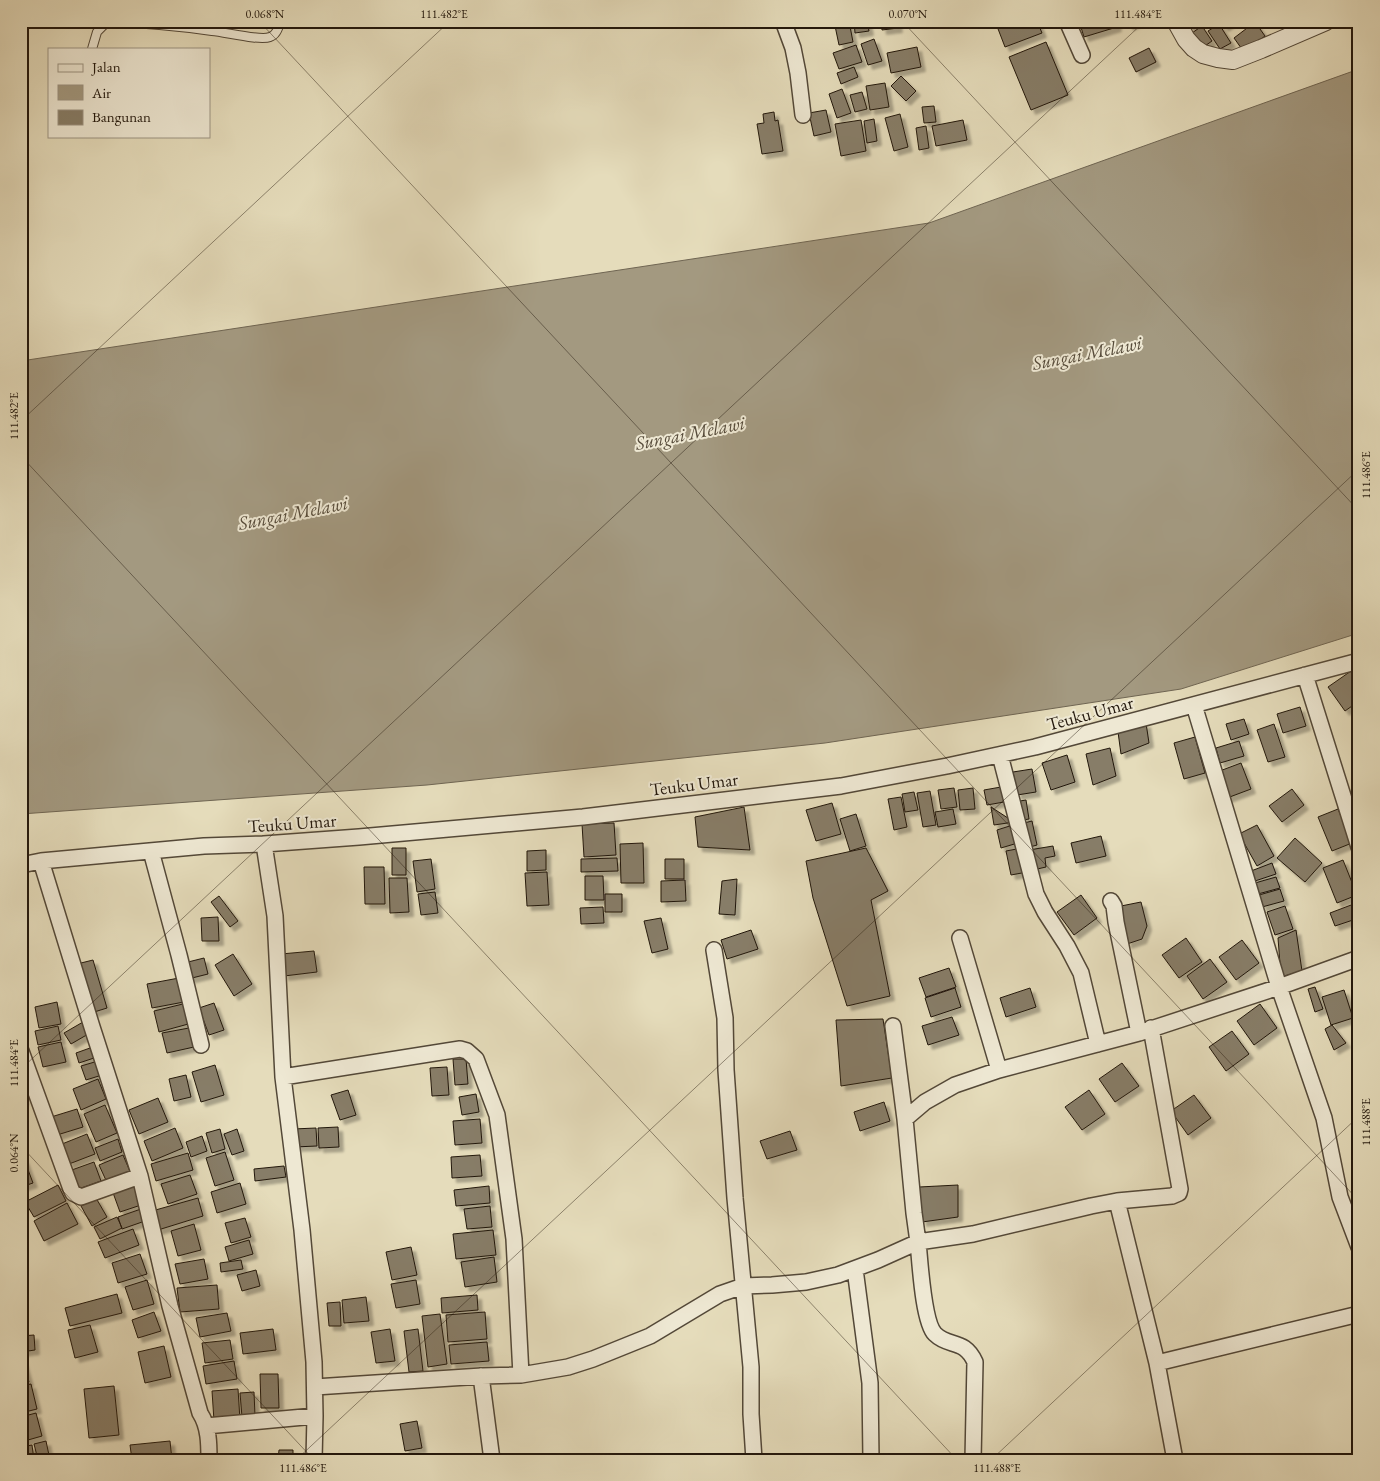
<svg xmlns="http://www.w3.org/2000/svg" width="1380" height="1481" viewBox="0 0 1380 1481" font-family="'EB Garamond',serif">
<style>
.water{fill:#a39980;stroke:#6f6552}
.building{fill:#877d67;stroke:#22170c;filter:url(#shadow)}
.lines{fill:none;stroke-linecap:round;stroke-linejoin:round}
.service-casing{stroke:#534838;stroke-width:10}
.minor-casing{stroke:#534838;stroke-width:18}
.tertiary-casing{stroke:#534838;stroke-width:20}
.service{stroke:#eee8d3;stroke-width:8}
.minor{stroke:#eee8d3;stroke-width:15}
.tertiary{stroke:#eee8d3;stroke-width:18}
.ticks{fill:none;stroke:#22170c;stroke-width:1;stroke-opacity:0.45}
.labels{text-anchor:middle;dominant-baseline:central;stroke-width:4;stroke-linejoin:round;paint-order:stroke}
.street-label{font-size:18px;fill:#22170c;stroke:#eee8d3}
.water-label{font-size:19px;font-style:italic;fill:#564b3a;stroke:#eee8d3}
.neatline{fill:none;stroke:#22170c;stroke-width:2}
.ticks-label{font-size:12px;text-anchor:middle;fill:#22170c}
</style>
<defs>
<filter id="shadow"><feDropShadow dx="4.5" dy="4.5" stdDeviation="1" flood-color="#0004"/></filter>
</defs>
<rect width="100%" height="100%" fill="#e5dcbb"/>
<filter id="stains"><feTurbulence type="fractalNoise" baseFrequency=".004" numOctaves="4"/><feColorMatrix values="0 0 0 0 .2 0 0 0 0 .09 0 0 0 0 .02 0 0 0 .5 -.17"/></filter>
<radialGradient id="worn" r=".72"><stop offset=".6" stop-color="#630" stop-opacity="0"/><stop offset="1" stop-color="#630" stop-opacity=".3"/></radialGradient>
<path class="water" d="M1359 69V633L1181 689 825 743 427 785 21 814V361L929 223Z"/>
<path class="building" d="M834 21H849L853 42 839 45Z
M854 21H867L869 31 855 33Z
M881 21H897L898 28 882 30Z
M995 21H1037L1042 33 1005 47Z
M1079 21H1116L1117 27 1084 37Z
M1127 21H1138V22L1129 26Z
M1186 21H1204L1189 27Z
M1220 21H1233L1224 27Z
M1255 22 1265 36 1244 52 1234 38Z
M1219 24 1231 43 1220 49 1208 31Z
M1202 26 1212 41 1202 48 1192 33Z
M874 39 882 61 868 65 861 44Z
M1046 42 1068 95 1031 110 1009 57Z
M856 45 862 62 839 69 833 53Z
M917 47 921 67 891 73 887 53Z
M1149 48 1156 62 1136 72 1129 58Z
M854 67 858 77 841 84 837 73Z
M901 76 916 91 906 101 891 86Z
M885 83 889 107 870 110 866 86Z
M842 89 851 113 837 118 829 94Z
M862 92 867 109 855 112 850 95Z
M934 106 936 122 924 123 922 107Z
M826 110 831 132 814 136 809 113Z
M774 112 775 121 778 120 783 151 762 154 757 124 764 123 763 114Z
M900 114 908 147 894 151 885 118Z
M874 119 877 141 867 143 864 121Z
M861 120 866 151 841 156 835 124Z
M963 120 967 140 936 146 932 126Z
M926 126 929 148 919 150 916 128Z
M1351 671 1359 681V701L1345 711 1328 687Z
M1300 707 1306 726 1283 733 1277 714Z
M1244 719 1249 734 1231 740 1226 724Z
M1146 723 1149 743 1121 754 1118 732Z
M1274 724 1285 757 1268 762 1257 730Z
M1195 737 1205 773 1184 779 1174 743Z
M1239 741 1244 756 1220 763 1216 748Z
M1110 748 1116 776 1093 785 1086 754Z
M1067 755 1075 782 1051 790 1042 763Z
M1241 763 1251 789 1227 798 1217 772Z
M1032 769 1036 792 1017 795 1013 772Z
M1001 787 1004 802 987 805 984 790Z
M954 788 957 807 941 809 938 790Z
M973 788 975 809 960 810 958 790Z
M1292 789 1304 805 1282 822 1269 806Z
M930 791 936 825 923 827 917 793Z
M914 792 918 810 905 812 902 794Z
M1359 793V812L1350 800Z
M901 797 907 827 894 830 888 799Z
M1026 800 1029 819 1023 820 1020 801Z
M832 803 841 834 816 841 806 810Z
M744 807 750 850 698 847 695 817Z
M991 807 1014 822 994 825Z
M953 809 956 824 938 827 935 812Z
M1338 809 1352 843 1332 851 1318 817Z
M856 814 866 846 850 851 840 819Z
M1032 821 1037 845 1030 847 1024 823Z
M614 823 616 855 584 857 582 824Z
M1016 824 1021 842 1001 848 997 830Z
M1257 825 1274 856 1257 866 1239 834Z
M1101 836 1106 856 1076 863 1071 843Z
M1295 838 1322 863 1305 882 1277 858Z
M643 843 644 883H621L620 844Z
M1053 846 1055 856 1045 858 1046 867 1033 870 1029 850Z
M392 848H406V875H392Z
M866 848 888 891 871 900 890 996 847 1006 813 898 806 861Z
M1022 848 1027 872 1011 875 1006 851Z
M546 850V870L527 871V851Z
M617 858 618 871 581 872V859Z
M431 859 435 889 417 892 413 861Z
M665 859H684V879H665Z
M1343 860 1357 895 1337 903 1323 868Z
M1272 863 1276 874 1255 881 1251 871Z
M364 867H384L385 904H365Z
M547 872 549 905 527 906 525 873Z
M585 876H603L604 900H585Z
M1276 877 1280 888 1258 894 1255 883Z
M389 878H407L409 912 390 913Z
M737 879 735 915 719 914 722 881Z
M685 880 686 901 661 902V881Z
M1280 889 1284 901 1262 907 1259 895Z
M435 892 438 913 421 915 418 894Z
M605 894H622V912H605Z
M1081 895 1097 918 1074 935 1057 912Z
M219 896 238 921 230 927 211 902Z
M1141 902 1147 926 1142 939 1127 944 1121 906Z
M1359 902V918L1335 926 1330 913Z
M1285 906 1293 929 1275 935 1267 912Z
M603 907 604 923 581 924 580 908Z
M218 917 219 941H202L201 918Z
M661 918 668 949 652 953 644 921Z
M751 930 758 949 727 959 721 940Z
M1296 930 1302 971 1281 977 1278 938Z
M1186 938 1202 962 1179 978 1162 955Z
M1242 940 1259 963 1236 980 1219 957Z
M314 951 317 972 284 976 281 954Z
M233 954 252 984 234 996 215 965Z
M204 958 208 974 188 979 184 963Z
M1210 959 1227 982 1203 999 1187 976Z
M93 960 107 1008 91 1013 77 964Z
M949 968 956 987 926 997 919 978Z
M179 978 184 1002 152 1008 147 984Z
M1315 987 1323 1009 1315 1012 1308 989Z
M955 988 961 1007 931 1017 925 998Z
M1030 988 1036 1007 1006 1017 1000 998Z
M1344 990 1353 1018 1331 1025 1322 997Z
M57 1002 61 1024 39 1028 35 1007Z
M187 1003 192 1023 159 1032 154 1011Z
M214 1003 224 1030 209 1035 199 1008Z
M1260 1004 1277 1028 1254 1045 1237 1021Z
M952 1017 959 1035 928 1045 922 1026Z
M883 1019 892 1078 841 1086 836 1020Z
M83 1022 90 1033 71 1044 64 1033Z
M1332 1025 1346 1043 1334 1050 1325 1029Z
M58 1026 61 1040 38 1045 35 1031Z
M189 1028 194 1047 167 1053 162 1033Z
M1232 1031 1249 1054 1226 1071 1209 1047Z
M61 1042 66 1062 43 1067 38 1047Z
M90 1048 94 1058 79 1063 76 1053Z
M453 1059H466L468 1084 455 1085Z
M98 1061 102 1075 86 1080 81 1066Z
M1122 1063 1139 1086 1115 1102 1099 1079Z
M215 1065 224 1095 201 1102 192 1072Z
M447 1067 449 1095 432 1096 430 1068Z
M186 1075 191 1097 174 1101 169 1079Z
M98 1079 106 1099 81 1110 73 1089Z
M21 1080 24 1100 21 1101Z
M348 1090 356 1115 340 1120 331 1095Z
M1089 1090 1105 1114 1082 1130 1065 1107Z
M476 1094 479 1112 462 1115 459 1097Z
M1194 1095 1211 1118 1188 1135 1171 1111Z
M158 1098 168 1122 139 1134 129 1110Z
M884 1102 890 1121 860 1131 854 1112Z
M105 1105 117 1133 96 1142 84 1114Z
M77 1109 83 1127 57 1135 51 1117Z
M480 1119 482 1143 455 1145 453 1121Z
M338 1127 339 1147 319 1148 318 1128Z
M175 1128 183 1148 152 1161 144 1141Z
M316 1128 317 1146 294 1147 293 1129Z
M220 1129 225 1149 212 1153 206 1133Z
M237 1129 244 1151 232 1155 224 1134Z
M790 1131 797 1150 767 1159 760 1141Z
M87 1134 95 1154 69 1164 62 1144Z
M202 1136 207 1151 191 1157 186 1142Z
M118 1139 122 1152 100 1161 95 1148Z
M225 1152 234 1180 215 1186 206 1158Z
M188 1153 193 1170 156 1181 151 1164Z
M123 1155 132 1176 109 1187 99 1165Z
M480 1155 482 1176 452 1178 451 1157Z
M24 1159 33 1183 21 1187V1160Z
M94 1162 101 1181 76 1190 69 1171Z
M284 1166 286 1177 255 1181 254 1169Z
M190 1175 197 1194 168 1204 161 1184Z
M133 1183 141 1205 120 1212 112 1190Z
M240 1183 246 1204 217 1213 211 1192Z
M58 1185 66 1201 34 1217 25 1202Z
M958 1185V1217L922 1222 919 1187Z
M489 1186 490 1203 456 1206 454 1190Z
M96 1198 107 1217 92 1226 81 1206Z
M198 1198 203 1216 158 1230 152 1211Z
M67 1203 78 1224 44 1241 34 1221Z
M490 1206 492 1227 467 1229 464 1209Z
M141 1209 145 1221 122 1229 118 1217Z
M117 1217 122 1228 100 1239 94 1227Z
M245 1218 251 1237 231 1243 225 1223Z
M194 1224 201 1250 178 1256 171 1231Z
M133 1229 139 1245 105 1258 98 1242Z
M493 1230 496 1255 456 1259 453 1234Z
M249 1240 253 1254 229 1261 225 1247Z
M411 1247 417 1275 392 1280 386 1252Z
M140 1254 147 1274 118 1283 112 1263Z
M494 1257 497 1282 465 1287 461 1262Z
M204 1259 208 1279 180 1284 175 1264Z
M241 1260 243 1269 221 1272 220 1263Z
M256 1270 260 1286 242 1291 237 1275Z
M147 1280 154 1304 133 1310 125 1287Z
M416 1280 420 1304 396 1308 391 1284Z
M217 1285 219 1309 180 1312 177 1288Z
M117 1294 122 1313 70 1326 65 1308Z
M477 1295 478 1310 442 1313 441 1298Z
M366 1297 369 1321 344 1323 342 1300Z
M340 1302 341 1326H329L327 1303Z
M154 1312 161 1331 138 1338 132 1320Z
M485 1312 487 1339 448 1342 446 1315Z
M227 1313 231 1331 200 1337 196 1318Z
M440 1314 447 1364 428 1367 422 1316Z
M90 1325 98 1352 75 1358 68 1330Z
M273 1329 276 1350 243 1354 240 1333Z
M390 1329 395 1361 376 1363 371 1332Z
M418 1329 423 1371 409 1372 404 1331Z
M34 1335 35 1350 21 1352V1336Z
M230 1340 233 1359 205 1363 202 1343Z
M487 1342 489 1361 451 1364 449 1345Z
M164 1346 171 1377 145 1383 138 1352Z
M23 1361 29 1382 21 1384V1362Z
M234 1361 237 1379 206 1384 203 1366Z
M260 1374H278L279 1408H261Z
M31 1384 37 1409 21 1413V1386Z
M114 1386 119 1435 89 1438 84 1389Z
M238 1389 240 1420 214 1421 212 1391Z
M254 1392 255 1416 242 1417 240 1393Z
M36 1413 42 1436 21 1442V1417Z
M417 1421 422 1448 405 1451 400 1424Z
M46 1441 50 1460H38L34 1444Z
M170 1441 172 1460H132L130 1445Z
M32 1445 34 1460H21V1447Z
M279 1450H293V1460H278Z
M453 1458V1460H422V1459Z"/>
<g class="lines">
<g class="service-casing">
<path id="service" d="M92 49 97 32 107 22C142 23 177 26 212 31 225 32 260 41 270 37 276 35 279 27 280 21"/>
</g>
<g class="minor-casing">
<path id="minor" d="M783 21 793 48 798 73 803 115
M1067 21 1082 55
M1305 675 1359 847
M1194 705 1279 987 1324 1118 1340 1197 1359 1247
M1000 755 1036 894 1045 912 1067 946 1081 973 1098 1044
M264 844 275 916 283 1077 302 1230 314 1362 315 1416 314 1460
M151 851 179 955 201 1045
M41 861 92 1027 140 1176 170 1306 200 1413C209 1427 209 1444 209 1460
M21 865 41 861 204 846 264 844 359 837 583 817 841 786 947 766 1035 747 1359 661
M1111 901 1114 906 1116 922 1139 1033
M960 938 999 1070 1139 1033 1279 987 1359 958
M714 950 725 1018 726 1070 735 1198 751 1367V1414L754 1460
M1151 1028 1180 1189 1179 1193 1172 1196 1117 1201 1157 1363 1175 1460
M21 1051 71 1189 73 1193 81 1197 140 1176
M283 1077 460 1049 467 1051 476 1059 497 1115 514 1239 521 1375
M905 1119 925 1102 955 1085 999 1070
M855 1269 870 1383 871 1460
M1157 1363 1359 1314
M481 1376 492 1460
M315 1387 482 1376 521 1375 568 1367 593 1359 650 1336 720 1294 743 1286 772 1285 806 1282 838 1275 878 1260 918 1242 914 1213 905 1119 893 1026
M206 1426 315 1416
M973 1460 975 1362C964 1338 949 1348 935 1334 923 1322 920 1261 918 1242L973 1234 1091 1206 1117 1201"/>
</g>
<g class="tertiary-casing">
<path id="tertiary" d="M1176 21 1186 39 1194 48 1203 54 1218 58 1233 60 1261 49 1326 21"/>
</g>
<use href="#service" class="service"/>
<use href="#minor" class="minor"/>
<use href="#tertiary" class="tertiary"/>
</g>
<path class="ticks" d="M259 21 1359 1201M902 21 1359 511M21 421 450 21M21 456 957 1460M21 1069 1145 21M21 1146 314 1460M296 1460 1359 469M991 1460 1359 1116"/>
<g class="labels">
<g class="street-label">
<text transform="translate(1090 713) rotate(-15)">Teuku Umar</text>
<text transform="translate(694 784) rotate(-7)">Teuku Umar</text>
<text transform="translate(292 823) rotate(-4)">Teuku Umar</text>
</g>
<g class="water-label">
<text transform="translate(1087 353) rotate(-11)">Sungai Melawi</text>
<text transform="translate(690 433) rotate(-11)">Sungai Melawi</text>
<text transform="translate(293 513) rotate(-11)">Sungai Melawi</text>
</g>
</g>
<rect width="1380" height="1481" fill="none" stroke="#e5dcbb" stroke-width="55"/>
<rect x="48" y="48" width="162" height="90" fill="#eee8d3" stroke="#9c9483"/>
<rect x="58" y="64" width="25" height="8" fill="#eee8d3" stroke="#9c9483"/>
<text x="92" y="72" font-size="15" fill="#22170c">Jalan</text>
<rect x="58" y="85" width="25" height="15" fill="#a39980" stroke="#9c9483"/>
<text x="92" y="98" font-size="15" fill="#22170c">Air</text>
<rect x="58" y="110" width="25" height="15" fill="#877d67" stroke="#9c9483"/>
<text x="92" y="122" font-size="15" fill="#22170c">Bangunan</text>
<rect x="28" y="28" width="1324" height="1426" class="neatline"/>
<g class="ticks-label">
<text x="265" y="18">0.068°N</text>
<text x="444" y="18">111.482°E</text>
<text x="908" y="18">0.070°N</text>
<text x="1138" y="18">111.484°E</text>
<text transform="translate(14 416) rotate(-90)" y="4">111.482°E</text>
<text transform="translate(1366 475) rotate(-90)" y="4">111.486°E</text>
<text transform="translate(14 1063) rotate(-90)" y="4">111.484°E</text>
<text transform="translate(1366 1122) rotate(-90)" y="4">111.488°E</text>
<text transform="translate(14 1153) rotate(-90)" y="4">0.064°N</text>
<text x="303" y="1472">111.486°E</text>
<text x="997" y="1472">111.488°E</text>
</g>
<rect width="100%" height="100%" filter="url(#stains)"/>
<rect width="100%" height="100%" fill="url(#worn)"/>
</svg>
